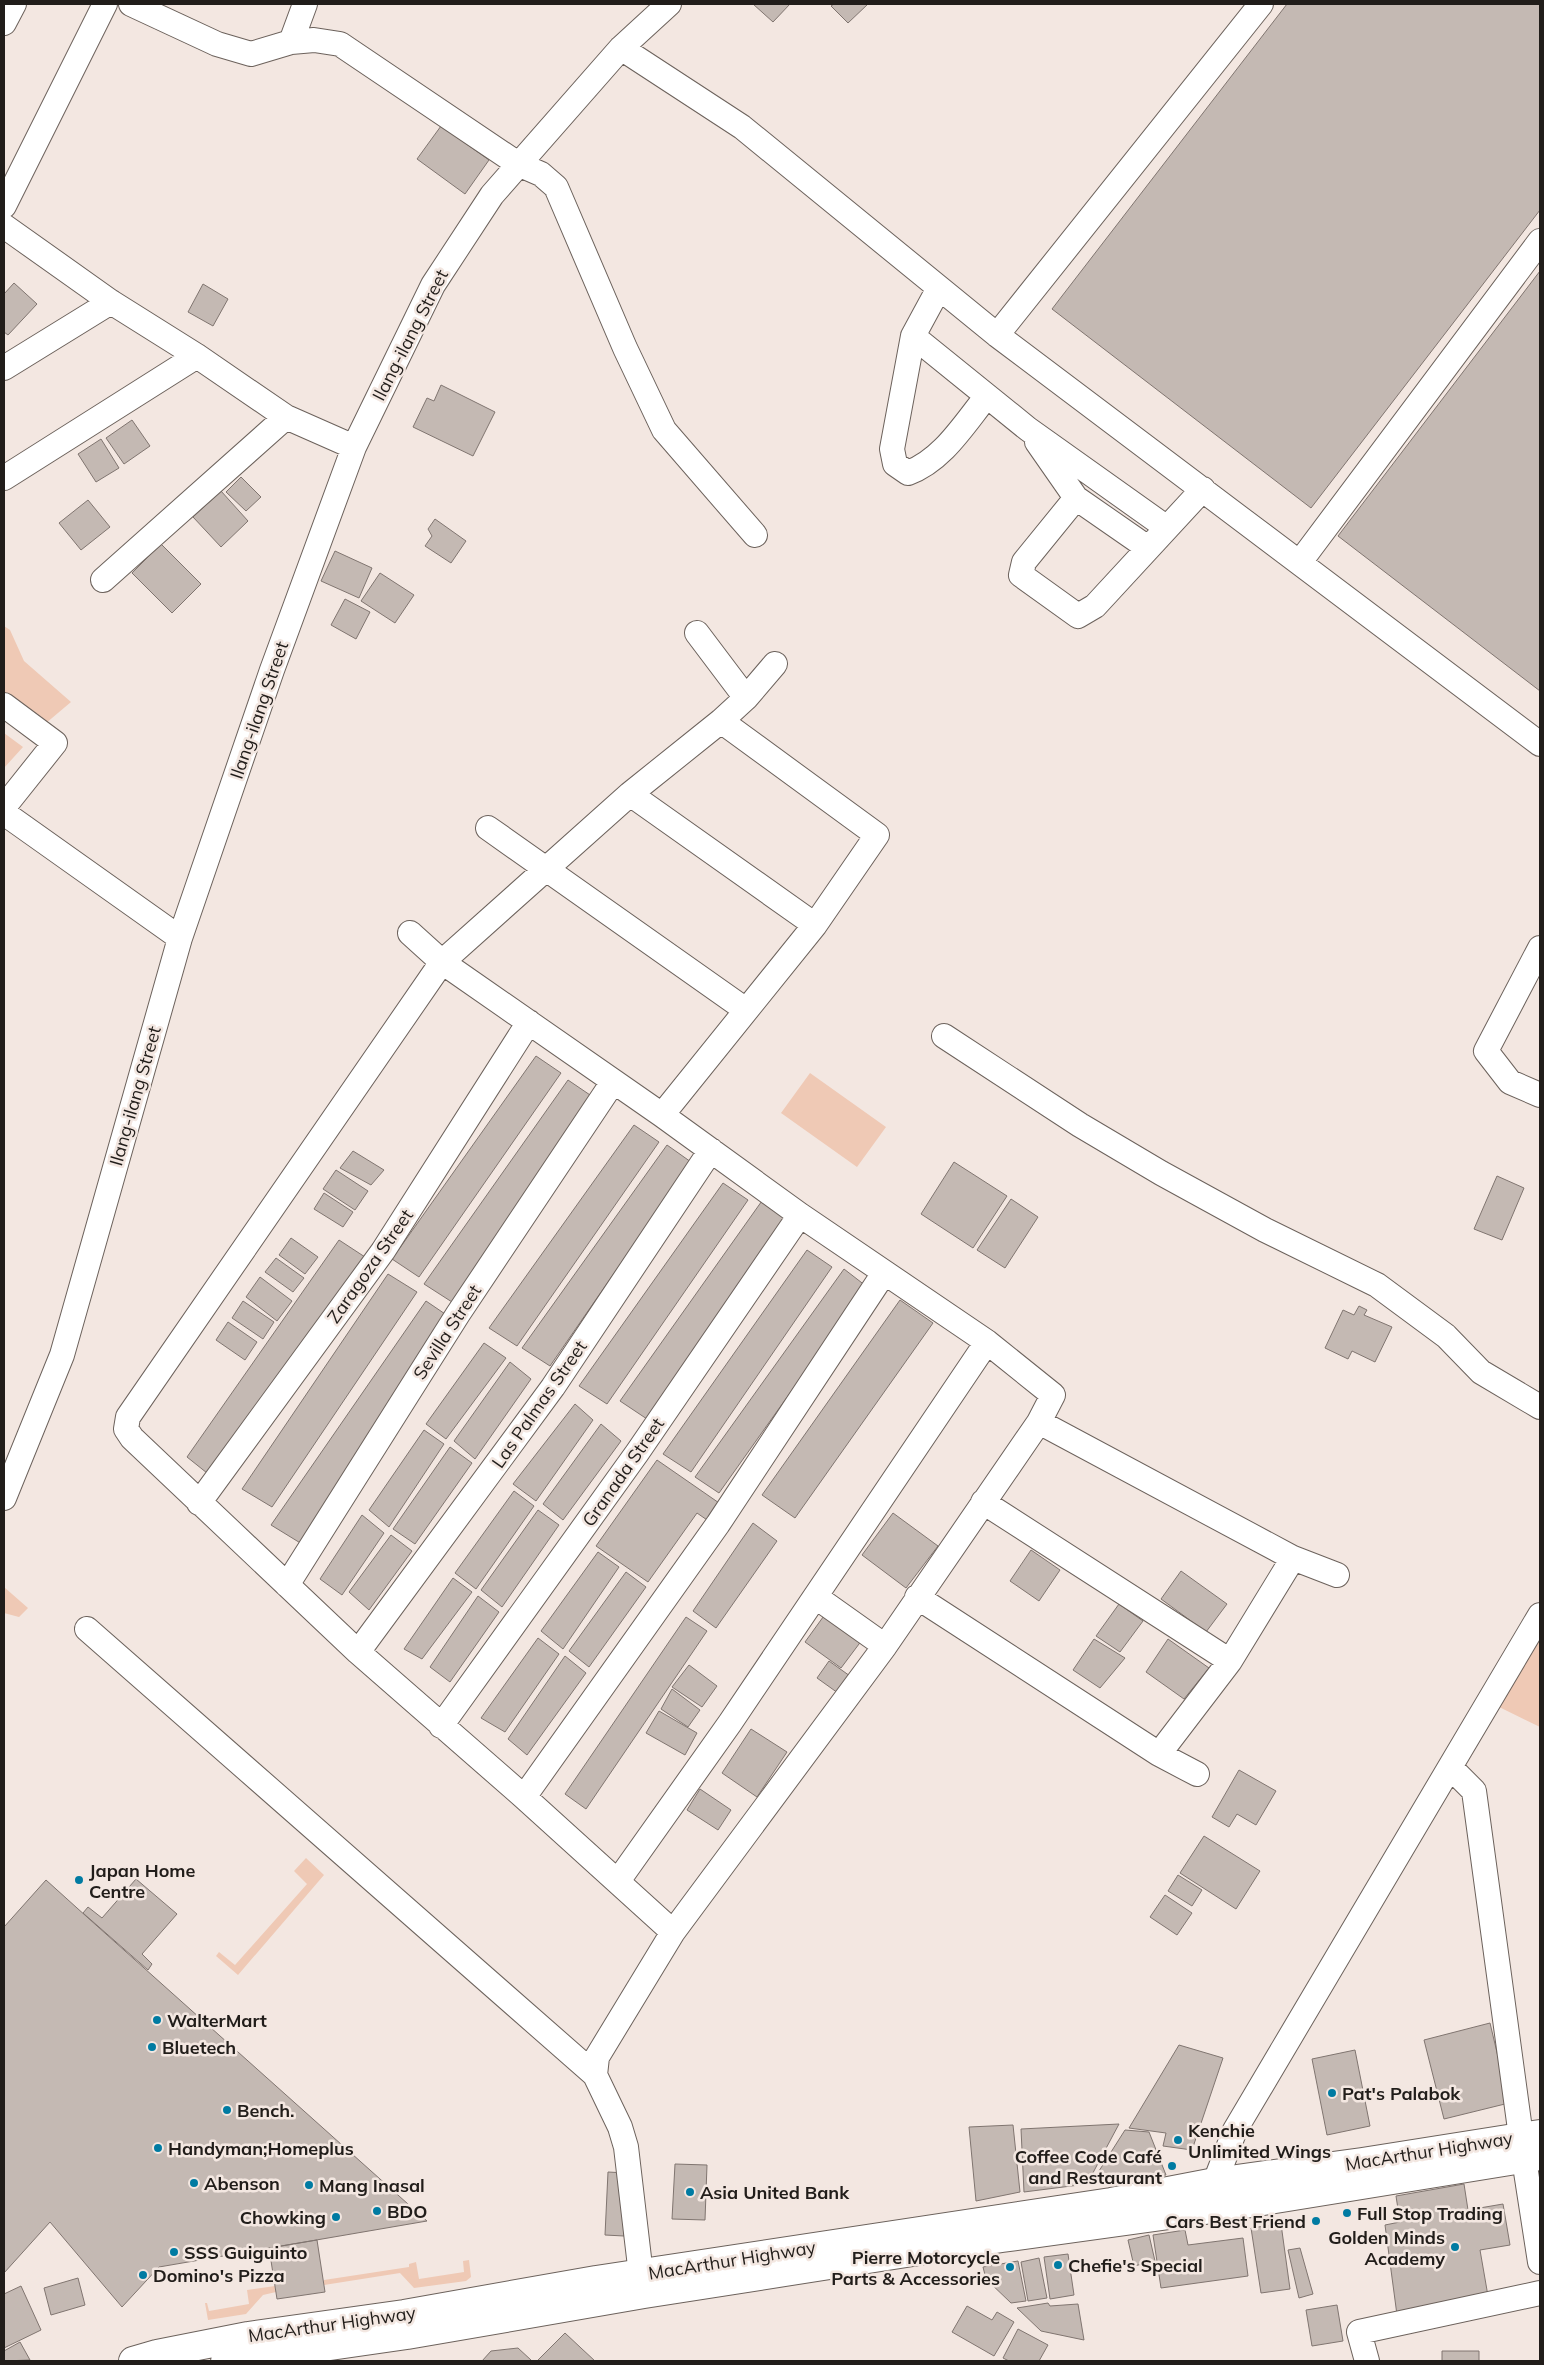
<svg xmlns="http://www.w3.org/2000/svg" width="1544" height="2365" viewBox="0 0 1544 2365" font-family="Mulish,sans-serif">
<style>
.green{fill:#efc9b5}
.building{fill:#c4b9b3;stroke:#807570}
.lines{fill:none;stroke-linecap:round;stroke-linejoin:round}
.minor-casing{stroke:#6c625c;stroke-width:26}
.highway-casing{stroke:#6c625c;stroke-width:30}
.minor{stroke:#fff;stroke-width:24}
.highway{stroke:#fff;stroke-width:28}
.poi-dot{fill:#007ba2;stroke:#f3e7e1;stroke-width:2}
.labels{text-anchor:middle;dominant-baseline:central;stroke-width:5;stroke-linejoin:round;paint-order:stroke}
.street-label{font-size:18px;fill:#211d1a;stroke:#f3e7e1}
.poi-label{font-size:18px;font-weight:bold;fill:#211d1a;stroke:#f3e7e1;text-anchor:start}
</style>
<rect width="100%" height="100%" fill="#f3e7e1"/>
<path class="green" d="M4 626 10 630 24 661 71 702 39 729 4 701Z
M4 733 23 747 4 768Z
M810 1073 886 1127 857 1167 781 1113Z
M4 1587 28 1608 19 1617 4 1613Z
M1540 1620V1727L1491 1703Z
M306 1858 324 1875 238 1975 216 1956 219 1952 235 1965 307 1884 294 1871Z
M469 2260 471 2277 466 2281 414 2288 400 2273 324 2285V2280L409 2267V2264L416 2262 419 2279 464 2272 463 2261Z
M275 2286 276 2292 263 2295 246 2314 208 2320 205 2303H207L209 2311 249 2304 247 2290Z"/>
<path class="building" d="M753 4H790L773 22Z
M834 4H868L848 23 831 6Z
M1287 4H1540V210L1311 508 1052 309Z
M441 126 489 160 465 194 417 159Z
M1540 271V691L1338 536Z
M14 283 37 304 8 335 4 332V294Z
M203 284 228 299 213 326 188 312Z
M441 385 495 412 473 456 413 427 427 398 434 401Z
M132 420 150 446 124 464 106 438Z
M101 439 119 468 96 482 78 454Z
M241 477 261 497 246 511 226 492Z
M221 491 248 521 221 547 193 517Z
M88 500 110 527 81 550 59 523Z
M435 519 466 541 451 563 425 546 432 536 428 529Z
M161 544 201 584 172 613 132 573Z
M335 551 372 568 359 598 321 581Z
M380 573 414 595 395 623 361 601Z
M345 599 370 612 356 639 331 625Z
M536 1056 561 1073 419 1277 392 1259Z
M568 1080 593 1097 452 1302 424 1284Z
M634 1125 659 1142 517 1346 489 1328Z
M667 1145 691 1162 550 1366 522 1348Z
M353 1151 384 1170 371 1185 340 1168Z
M954 1162 1007 1196 973 1248 921 1214Z
M336 1170 368 1191 355 1210 323 1189Z
M1497 1176 1524 1188 1502 1240 1474 1229Z
M723 1183 748 1200 607 1404 579 1386Z
M324 1193 353 1212 343 1227 314 1209Z
M764 1198 789 1215 647 1419 620 1401Z
M1011 1199 1038 1217 1005 1268 977 1250Z
M291 1238 318 1257 305 1274 279 1255Z
M339 1240 365 1257 212 1477 187 1457Z
M807 1250 832 1267 691 1472 663 1454Z
M276 1258 304 1278 293 1292 265 1272Z
M844 1269 866 1286 719 1493 695 1477Z
M388 1274 417 1292 272 1507 242 1489Z
M260 1277 292 1301 277 1321 246 1297Z
M900 1300 933 1323 795 1518 762 1495Z
M243 1301 274 1322 263 1339 232 1318Z
M426 1301 451 1318 302 1544 271 1525Z
M1359 1306 1367 1310 1364 1315 1392 1327 1375 1362 1352 1351 1348 1359 1325 1348 1343 1310 1354 1315Z
M228 1322 257 1342 245 1360 216 1340Z
M484 1343 506 1358 446 1439 426 1424Z
M510 1362 531 1379 475 1459 454 1441Z
M575 1404 593 1420 536 1501 513 1484Z
M601 1424 621 1441 563 1520 543 1504Z
M424 1430 444 1444 389 1527 369 1510Z
M450 1447 472 1463 415 1544 393 1529Z
M657 1460 722 1505 710 1522 697 1513 648 1582 596 1546Z
M514 1491 534 1506 476 1589 455 1573Z
M538 1510 559 1525 502 1607 481 1590Z
M893 1513 938 1546 906 1588 862 1555Z
M362 1515 384 1533 342 1595 320 1579Z
M753 1523 777 1541 716 1628 693 1611Z
M391 1535 412 1551 369 1610 349 1592Z
M1031 1550 1060 1570 1039 1601 1010 1581Z
M598 1552 619 1567 563 1649 541 1631Z
M1181 1571 1227 1604 1206 1632 1161 1599Z
M626 1572 646 1587 589 1667 569 1651Z
M453 1578 472 1592 422 1659 404 1649Z
M478 1596 499 1612 450 1682 430 1667Z
M1119 1604 1143 1621 1120 1652 1096 1636Z
M826 1613 862 1640 841 1668 805 1642Z
M686 1617 707 1631 586 1809 565 1794Z
M538 1638 559 1654 505 1732 481 1718Z
M1094 1639 1125 1658 1100 1688 1073 1670Z
M1168 1639 1209 1668 1184 1699 1146 1672Z
M565 1656 586 1673 527 1755 508 1739Z
M829 1661 850 1676 838 1693 817 1678Z
M689 1665 717 1686 702 1707 672 1687Z
M672 1689 700 1710 688 1727 661 1709Z
M659 1711 697 1733 685 1755 646 1733Z
M751 1729 787 1752 757 1797 722 1773Z
M1239 1770 1276 1791 1256 1825 1237 1814 1229 1827 1212 1817Z
M700 1789 731 1810 718 1830 687 1810Z
M1204 1836 1260 1871 1236 1909 1180 1873Z
M1178 1875 1202 1890 1192 1906 1168 1891Z
M136 1879 177 1914 142 1954 152 1964 148 1970 83 1913 88 1907 102 1918Z
M46 1880 87 1917 427 2221 159 2267 122 2307 50 2222 4 2273V1927Z
M1165 1895 1192 1913 1177 1935 1150 1917Z
M1490 2023 1509 2103 1444 2119 1424 2040Z
M1179 2045 1223 2058 1192 2150 1163 2146 1166 2133 1129 2128Z
M1355 2050 1370 2126 1327 2135 1312 2059Z
M1119 2124 1087 2184 1024 2192 1021 2129Z
M1013 2125 1020 2192 976 2201 969 2127Z
M1125 2130 1149 2132 1166 2175 1092 2182Z
M675 2164 707 2165 705 2220 672 2219Z
M608 2172 626 2173 624 2236 605 2235Z
M1464 2184 1468 2210 1503 2204 1510 2245 1480 2250 1488 2296 1397 2315 1385 2225 1400 2222 1396 2196Z
M1281 2224 1290 2289 1261 2293 1251 2228Z
M1185 2230 1188 2245 1243 2238 1248 2276 1161 2288 1153 2235Z
M1149 2235 1155 2261 1134 2266 1128 2240Z
M317 2240 325 2292 277 2299 269 2248Z
M1300 2248 1313 2294 1299 2298 1288 2250Z
M1068 2254 1074 2295 1050 2299 1044 2257Z
M1039 2258 1047 2298 1028 2301 1021 2262Z
M1018 2261 1026 2301 1011 2303 986 2279 983 2267Z
M78 2278 85 2305 51 2315 44 2288Z
M21 2286 41 2330 4 2348V2294Z
M1048 2303 1050 2306 1078 2304 1084 2340 1041 2331 1017 2308Z
M1337 2305 1343 2341 1312 2346 1306 2310Z
M967 2306 992 2320 997 2312 1014 2322 994 2356 952 2332Z
M1018 2329 1048 2345 1039 2361H1009L1003 2358Z
M565 2333 581 2348 595 2361H537Z
M20 2342 30 2360 4 2361V2351Z
M518 2348 531 2360 530 2361H482L491 2351Z
M1442 2351H1479V2361H1442Z"/>
<g class="lines">
<g class="minor-casing">
<path id="minor" d="M131 4 217 44 251 54 291 42
M305 4 291 42 314 40 340 44 518 164 541 174 556 187 625 348 664 430 755 535
M4 23 14 4
M621 48 742 127 997 335 1540 744
M4 206 105 4
M4 226 111 302 197 356 286 417 354 447
M939 288 913 336 892 449 895 464 908 473C943 460 964 424 987 396
M997 335 1261 4
M913 336 1028 429 1167 528
M4 368 111 302
M1037 442 1076 498
M4 478 197 356
M1148 548 1076 498 1024 562 1021 575 1078 616 1095 606 1203 489
M1300 562 1540 241
M103 580 286 417
M697 633 746 698
M4 705 55 743 4 807
M630 794 815 925
M4 813 180 938
M488 828 746 1010
M410 933 442 962 662 1115 800 1215 987 1342 1053 1395 1039 1422 885 1646 673 1932 597 2057 595 2075
M1540 948 1486 1051 1510 1082 1540 1095
M944 1036 1080 1125 1161 1173 1265 1230 1377 1285 1446 1336 1481 1372 1540 1407
M662 1115 815 925 877 835 721 721
M1039 1422 1293 1558 1337 1575
M4 1498 62 1355 180 938 272 670 354 447 433 285 492 195 621 48 669 4
M983 1502 1230 1661
M199 1503 383 1251 529 1022
M287 1585 458 1314 613 1082
M816 1597 885 1646
M917 1597 1159 1754 1197 1774
M87 1629 595 2075 620 2127 626 2147 643 2292
M358 1652 553 1387 711 1150
M441 1726 637 1453 800 1215
M1159 1754 1230 1661 1293 1558
M1451 1768 1474 1791 1524 2159 1540 2262
M524 1797 718 1524 884 1273
M618 1881 730 1723 987 1342
M673 1932 524 1797 358 1652 132 1438 126 1429 128 1417 442 962 630 794 721 721 746 698 775 664
M1218 2198 1215 2182 1235 2130 1540 1615
M1367 2361 1359 2332 1540 2293"/>
</g>
<g class="highway-casing">
<path id="highway" d="M133 2361 157 2354 248 2336 404 2314 596 2280 1111 2202 1215 2182 1362 2162 1540 2134
M225 2361 407 2335 644 2294 1002 2238 1220 2208 1540 2156"/>
</g>
<use href="#minor" class="minor"/>
<use href="#highway" class="highway"/>
</g>
<g class="poi-dot">
<circle cx="79" cy="1880" r="5"/>
<circle cx="157" cy="2020" r="5"/>
<circle cx="152" cy="2047" r="5"/>
<circle cx="1332" cy="2093" r="5"/>
<circle cx="227" cy="2110" r="5"/>
<circle cx="1178" cy="2140" r="5"/>
<circle cx="158" cy="2148" r="5"/>
<circle cx="1172" cy="2166" r="5"/>
<circle cx="194" cy="2183" r="5"/>
<circle cx="309" cy="2185" r="5"/>
<circle cx="690" cy="2192" r="5"/>
<circle cx="377" cy="2211" r="5"/>
<circle cx="1347" cy="2213" r="5"/>
<circle cx="336" cy="2217" r="5"/>
<circle cx="1316" cy="2221" r="5"/>
<circle cx="1455" cy="2247" r="5"/>
<circle cx="174" cy="2252" r="5"/>
<circle cx="1058" cy="2265" r="5"/>
<circle cx="1010" cy="2267" r="5"/>
<circle cx="143" cy="2275" r="5"/>
</g>
<g class="labels">
<g class="street-label">
<text transform="translate(410 335) rotate(-63)">Ilang-ilang Street</text>
<text transform="translate(259 710) rotate(-71)">Ilang-ilang Street</text>
<text transform="translate(135 1096) rotate(-74)">Ilang-ilang Street</text>
<text transform="translate(370 1266) rotate(-55)">Zaragoza Street</text>
<text transform="translate(447 1332) rotate(-57)">Sevilla Street</text>
<text transform="translate(539 1404) rotate(-55)">Las Palmas Street</text>
<text transform="translate(623 1472) rotate(-55)">Granada Street</text>
<text transform="translate(1429 2151) rotate(-9)">MacArthur Highway</text>
<text transform="translate(732 2260) rotate(-9)">MacArthur Highway</text>
<text transform="translate(332 2324) rotate(-8)">MacArthur Highway</text>
</g>
<g class="poi-label">
<text x="89" y="1870">Japan Home<tspan x="89" dy="21">Centre</tspan></text>
<text x="167" y="2020">WalterMart</text>
<text x="162" y="2047">Bluetech</text>
<text x="1342" y="2093">Pat's Palabok</text>
<text x="237" y="2110">Bench.</text>
<text x="1188" y="2130">Kenchie<tspan x="1188" dy="21">Unlimited Wings</tspan></text>
<text x="168" y="2148">Handyman;Homeplus</text>
<text x="1162" y="2156" text-anchor="end">Coffee Code Café<tspan x="1162" dy="21">and Restaurant</tspan></text>
<text x="204" y="2183">Abenson</text>
<text x="319" y="2185">Mang Inasal</text>
<text x="700" y="2192">Asia United Bank</text>
<text x="387" y="2211">BDO</text>
<text x="1357" y="2213">Full Stop Trading</text>
<text x="326" y="2217" text-anchor="end">Chowking</text>
<text x="1306" y="2221" text-anchor="end">Cars Best Friend</text>
<text x="1445" y="2237" text-anchor="end">Golden Minds<tspan x="1445" dy="21">Academy</tspan></text>
<text x="184" y="2252">SSS Guiguinto</text>
<text x="1000" y="2257" text-anchor="end">Pierre Motorcycle<tspan x="1000" dy="21">Parts &amp; Accessories</tspan></text>
<text x="1068" y="2265">Chefie's Special</text>
<text x="153" y="2275">Domino's Pizza</text>
</g>
</g>
<rect width="1544" height="2365" fill="none" stroke="#211d1a" stroke-width="10"/>
</svg>
